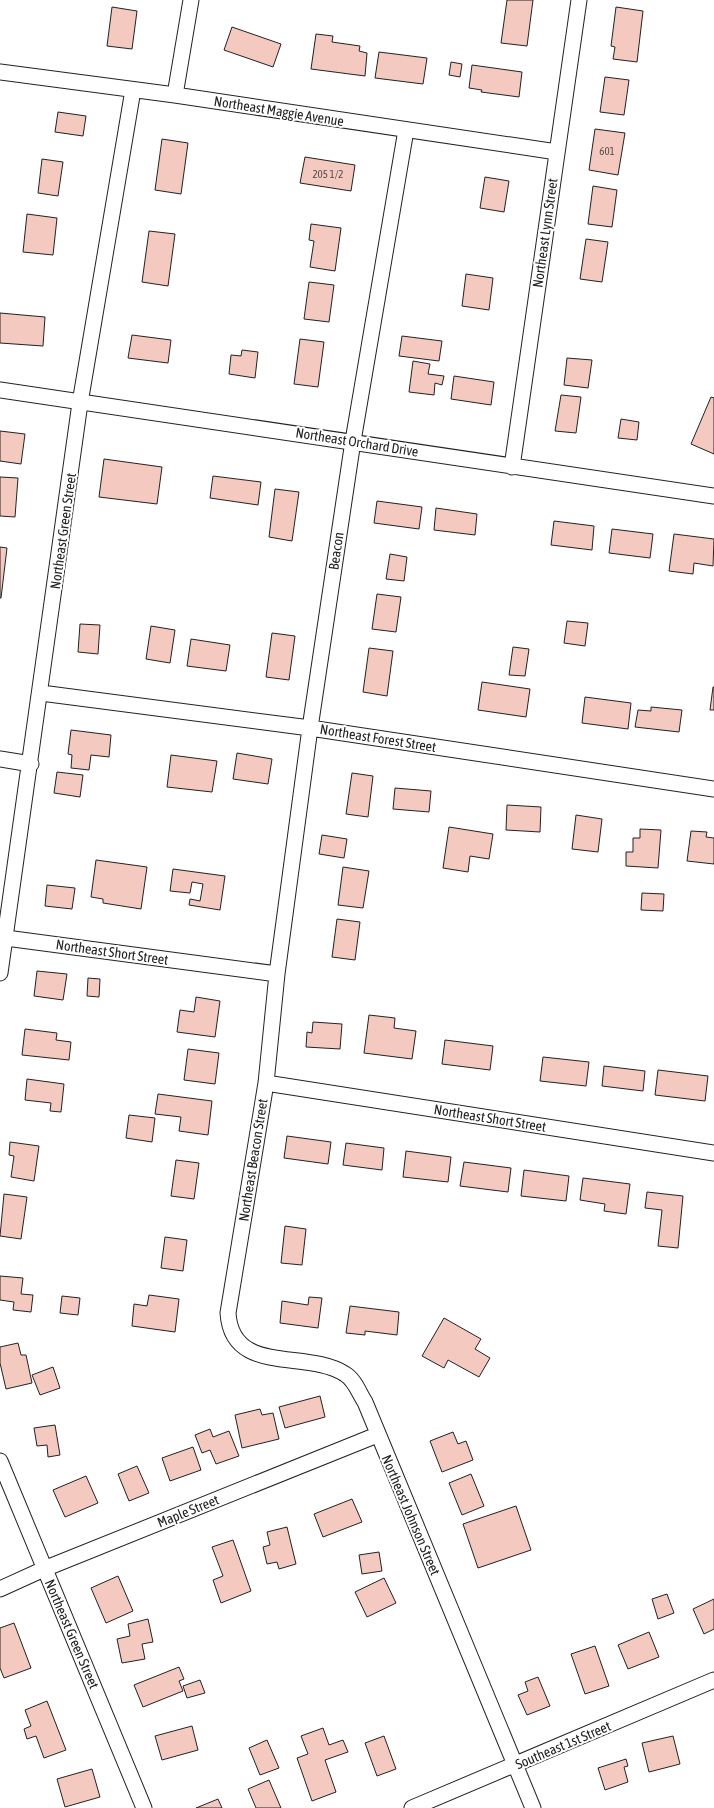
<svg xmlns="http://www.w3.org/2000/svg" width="714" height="1808" viewBox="0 0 714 1808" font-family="'Asap Condensed',sans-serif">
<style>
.building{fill:#f3c9c0;stroke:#222}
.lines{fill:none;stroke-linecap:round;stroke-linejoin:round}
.street-casing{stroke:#222;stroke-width:17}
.street{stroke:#fff;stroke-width:15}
.labels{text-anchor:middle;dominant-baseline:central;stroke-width:4;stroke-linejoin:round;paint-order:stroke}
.number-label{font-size:11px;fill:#564c4a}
.street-label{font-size:14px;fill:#222;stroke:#fff}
</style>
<rect width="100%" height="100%" fill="#fff"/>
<path class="building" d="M507 0H533L527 46 501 43Z
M112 7 137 11 132 49 107 46Z
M616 7 643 11 637 62 613 59 615 47 611 46Z
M232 27 281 44 273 67 224 50Z
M316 34 333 36 332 42 360 46 359 51 367 53 365 76 311 69Z
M379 52 427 58 423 84 375 78Z
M451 62 462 64 460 77 449 75Z
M472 65 522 72 519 97 481 92 482 90 469 88Z
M605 77 629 80 624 115 600 112Z
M58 112 86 116 83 136 55 132Z
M595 129 625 133 618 175 589 170Z
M162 139 188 143 181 194 155 190Z
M305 157 355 165 351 191 300 183Z
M42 159 63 162 58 196 38 193Z
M485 177 509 181 504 212 480 208Z
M593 186 617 190 612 227 588 224Z
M27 214 57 218 53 255 23 252Z
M311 224 341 228 335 271 310 267 314 241 309 240Z
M149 231 175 234 168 286 142 282Z
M586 239 608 242 602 282 580 279Z
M466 274 493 278 489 310 462 306Z
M309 282 334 285 329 322 304 319Z
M0 313 45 317 43 346 0 343Z
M132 335 171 340 168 363 128 358Z
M402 336 442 341 439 361 399 356Z
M300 339 324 342 318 387 294 384Z
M242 350 258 352 255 378 229 374 231 355 241 356Z
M567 358 592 360 588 388 564 385Z
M413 361 430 364 428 374 444 376 442 385 435 383 434 395 409 392Z
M454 376 494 382 491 405 451 399Z
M561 395 581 397 576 433 555 431Z
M711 397 714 398V454L691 444Z
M621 419 639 422 637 440 618 438Z
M0 431 25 434 21 464 0 461Z
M104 459 162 467 157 504 99 497Z
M213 476 261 482 258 505 210 498Z
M0 477 18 478 15 517 0 516Z
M275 489 299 492 292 541 269 537Z
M377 501 422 507 419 529 374 523Z
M436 508 477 514 475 535 434 530Z
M554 521 594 526 592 550 551 545Z
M612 529 653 534 650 558 609 553Z
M674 534 714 539 713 566 694 563 693 574 669 571Z
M0 547 7 548 1 598H0Z
M390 554 407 557 404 581 386 579Z
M377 594 401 597 396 632 372 629Z
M567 621 588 623 585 646 564 643Z
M80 624 100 625 98 654 78 652Z
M151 626 175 630 170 663 146 659Z
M272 633 295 636 289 680 266 677Z
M191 639 230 645 226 671 187 666Z
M513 647 529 649 525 676 509 675Z
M369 648 393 651 387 696 363 692Z
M482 682 530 689 526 717 478 710Z
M713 687H714V710H710Z
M585 697 631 703 628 729 582 723Z
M651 707 682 710 679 732 635 727 638 710 651 711Z
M71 730 111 735 109 757 91 755 89 770 71 768 72 755 68 754Z
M237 753 272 759 268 784 233 779Z
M171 755 217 761 212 792 167 787Z
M57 772 83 775 80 797 54 793Z
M352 773 373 776 368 817 346 814Z
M395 788 431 791 429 812 393 809Z
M507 805 541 807 540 832 506 830Z
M576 815 602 819 598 852 572 849Z
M449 827 493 834 489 859 470 856 468 872 443 868Z
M640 829 661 830 658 868 626 866V852H633V838H640Z
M691 831 707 832 706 837 714 838V864L687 861Z
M322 835 347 839 344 858 319 854Z
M96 860 147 867 141 909 103 903V899L91 897Z
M343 867 369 871 363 908 338 905Z
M173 869 225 876 220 910 189 905 190 899 200 901 203 884 192 882 190 893 170 891Z
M47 885 75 888 72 909 45 906Z
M642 893 664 894 663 911 641 910Z
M337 919 360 922 355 960 332 957Z
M37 971 67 974 63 1000 34 996Z
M88 978 100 979 99 997 87 996Z
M196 997 220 1001 215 1037 177 1032 180 1010 194 1012Z
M369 1015 395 1018 394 1028 416 1031 412 1059 364 1053Z
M313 1022 342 1024 340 1049 306 1047 307 1032 312 1033Z
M25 1029 57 1033 56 1040 71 1042 69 1060 22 1055Z
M445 1040 493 1046 490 1070 442 1064Z
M188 1049 219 1053 215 1084 184 1080Z
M543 1057 589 1062 586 1086 540 1081Z
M604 1066 645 1071 643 1091 602 1086Z
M658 1070 708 1076 705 1101 655 1095Z
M27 1079 64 1084 61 1112 50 1111 51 1103 25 1100Z
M158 1094 212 1101 208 1135 179 1131 181 1117 155 1114Z
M129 1115 155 1118 152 1142 126 1138Z
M287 1136 331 1142 328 1164 284 1158Z
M10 1142 39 1146 34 1181 11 1177 14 1156 9 1155Z
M346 1143 384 1148 382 1170 343 1165Z
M406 1151 451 1157 448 1182 403 1177Z
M176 1160 199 1163 194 1199 171 1196Z
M464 1162 511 1168 508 1192 460 1186Z
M524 1170 569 1176 566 1201 521 1196Z
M583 1178 630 1184 626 1214 604 1211 605 1204 580 1200Z
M647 1192 683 1196 678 1248 658 1246 662 1210 645 1208Z
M4 1194 27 1197 21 1239 0 1236Z
M285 1226 306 1229 302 1265 281 1263Z
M165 1237 187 1240 183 1271 161 1268Z
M0 1276 23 1278 21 1294 33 1295 31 1312 13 1310 14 1302 0 1300Z
M149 1295 179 1299 175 1332 132 1326 134 1304 147 1306Z
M62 1296 80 1298 78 1315 60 1313Z
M309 1297 322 1298 318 1328 280 1323 282 1301 308 1305Z
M350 1306 399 1312 397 1335 365 1331V1335L346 1333Z
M444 1318 481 1339 475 1349 490 1358 479 1377 448 1360 444 1368 422 1356Z
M18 1343 21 1355H26L32 1383 6 1389 0 1363V1347Z
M53 1367 60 1388 40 1395 32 1375Z
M320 1396 325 1417 285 1428 279 1407Z
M260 1409 262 1415 273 1413 279 1439 242 1448 235 1415Z
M55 1425 60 1455 48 1457 47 1445 37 1446 34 1428Z
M210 1429 213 1437 229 1431 239 1456 216 1464 210 1450 202 1453 195 1435Z
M453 1432 458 1444 466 1441 473 1460 442 1472 430 1441Z
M193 1447 201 1470 170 1481 162 1458Z
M137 1466 149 1493 129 1501 118 1474Z
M471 1474 484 1506 462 1515 449 1483Z
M86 1476 98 1503 65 1517 53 1490Z
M352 1499 362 1522 323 1537 314 1514Z
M516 1506 531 1550 478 1568 463 1524Z
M287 1527 296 1564 279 1569 277 1562 267 1564 263 1547 270 1545 267 1532Z
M233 1540 251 1591 221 1603 213 1580 223 1576 212 1547Z
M379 1552 382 1571 362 1574 359 1555Z
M118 1576 133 1611 106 1623 91 1588Z
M384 1578 396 1603 367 1617 355 1592Z
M667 1594 674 1613 658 1619 652 1599Z
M714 1599V1629L704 1634 693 1609Z
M148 1619 153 1642 142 1644 145 1659 122 1663 117 1639 130 1636 128 1624Z
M14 1623 31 1668 4 1678 0 1668V1628Z
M649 1632 659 1657 628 1669 618 1645Z
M595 1646 609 1686 585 1694 571 1654Z
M179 1667 184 1679 179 1681 183 1691 143 1707 134 1685Z
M538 1677 550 1706 527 1715 518 1695 528 1691 525 1682Z
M200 1680 205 1693 187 1698 183 1686Z
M47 1701 66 1750 44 1758 36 1736 27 1739 24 1729 31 1726 25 1710Z
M192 1726 198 1750 162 1760 155 1736Z
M323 1728 329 1745 343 1740 348 1752 325 1760 336 1792 312 1801 297 1758 308 1754 301 1736Z
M384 1736 396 1769 377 1776 365 1743Z
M673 1736 680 1764 649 1772 642 1743Z
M267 1740 279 1768 260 1775 249 1748Z
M626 1759 628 1766 624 1767 628 1782 605 1790 598 1768Z
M92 1769 100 1797 65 1807 57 1779Z
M269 1780 281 1808H256L248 1789Z
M218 1799 222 1808H196Z"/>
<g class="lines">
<g class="street-casing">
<path id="street" d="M0 72 175 95 557 152
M175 95 191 0
M406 130 353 441 310 728 277 974 266 1083 228 1313C232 1376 306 1349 345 1374 355 1380 359 1393 365 1402L533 1808
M0 390 714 496
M512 467 579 0
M41 693 310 728 714 789
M0 759 31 764
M6 938 277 974
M0 973 80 403 133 90
M266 1083 714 1153
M0 1461 144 1808
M0 1589 44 1569 377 1435
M412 1808 714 1680"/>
</g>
<use href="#street" class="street"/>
</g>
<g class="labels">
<g class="number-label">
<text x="607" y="151">601</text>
<text x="328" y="174">205 1/2</text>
</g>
<g class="street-label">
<text transform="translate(279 111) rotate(9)">Northeast Maggie Avenue</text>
<text transform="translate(545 233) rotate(-82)">Northeast Lynn Street</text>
<text transform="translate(357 442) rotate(9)">Northeast Orchard Drive</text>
<text transform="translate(63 531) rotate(-82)">Northeast Green Street</text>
<text transform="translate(336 551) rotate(-82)">Beacon</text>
<text transform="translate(378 738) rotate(9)">Northeast Forest Street</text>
<text transform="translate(112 952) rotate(8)">Northeast Short Street</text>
<text transform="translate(490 1118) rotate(9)">Northeast Short Street</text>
<text transform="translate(253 1160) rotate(-81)">Northeast Beacon Street</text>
<text transform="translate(188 1511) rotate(-22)">Maple Street</text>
<text transform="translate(411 1515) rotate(67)">Northeast Johnson Street</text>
<text transform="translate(72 1634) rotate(67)">Northeast Green Street</text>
<text transform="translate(563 1745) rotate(-23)">Southeast 1st Street</text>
</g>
</g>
</svg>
